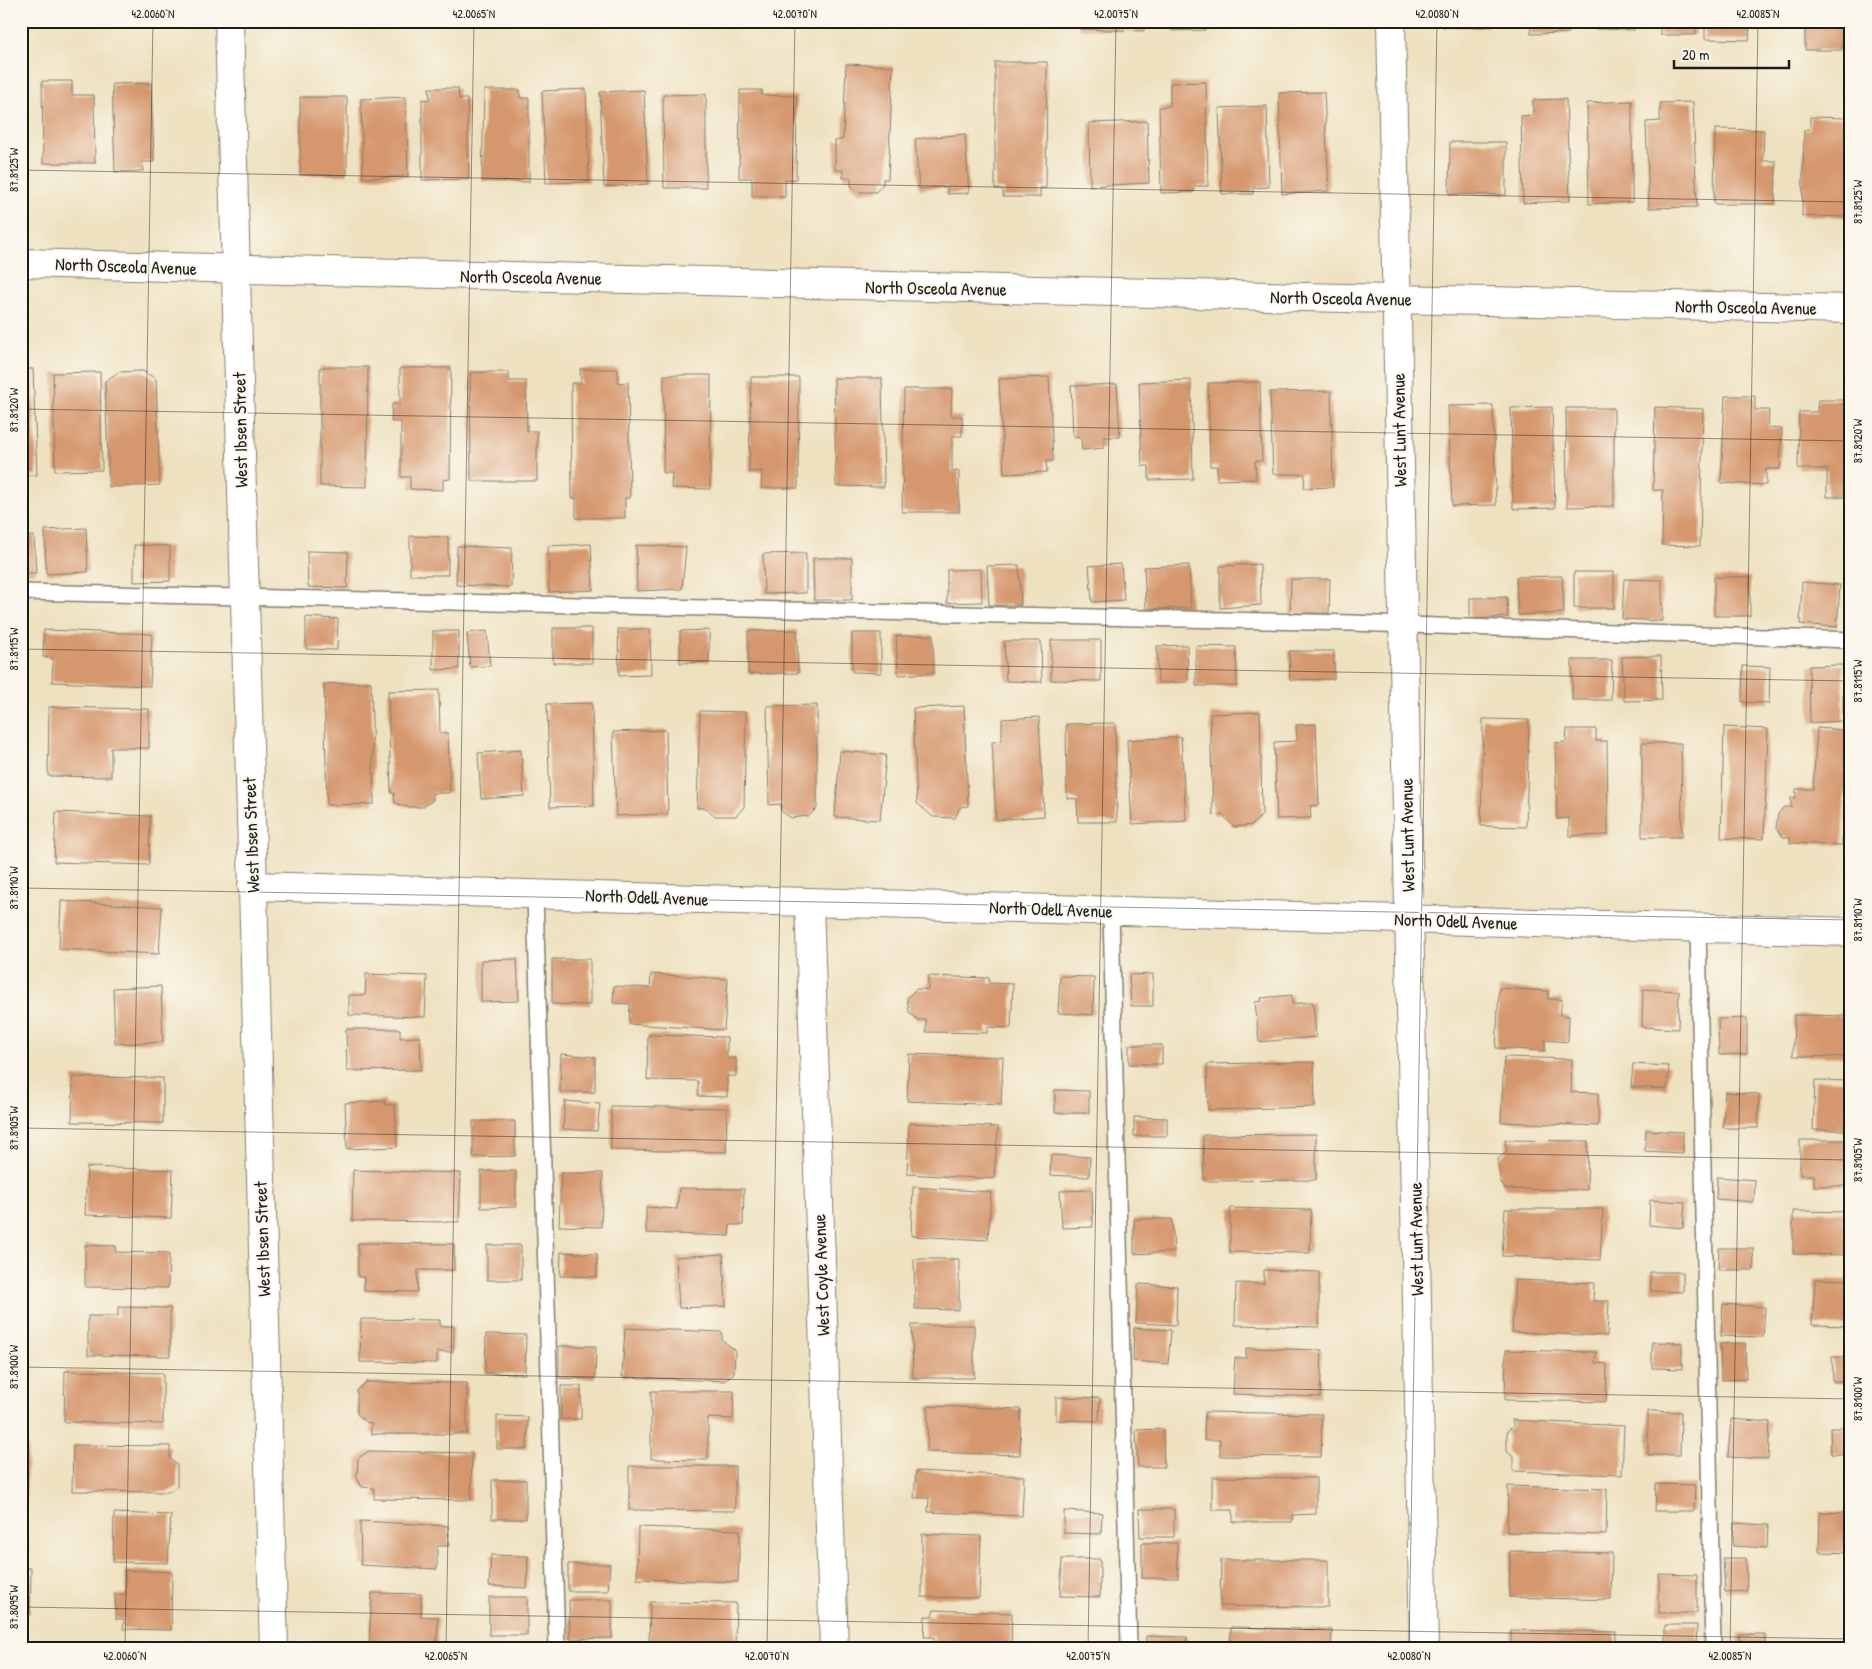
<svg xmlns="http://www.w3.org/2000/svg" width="1872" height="1669" viewBox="0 0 1872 1669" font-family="'Patrick Hand',sans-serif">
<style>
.building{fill:#d5976d}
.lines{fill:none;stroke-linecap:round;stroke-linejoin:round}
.service-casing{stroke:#857e6e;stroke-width:18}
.minor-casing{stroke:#857e6e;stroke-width:30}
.service{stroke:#fff;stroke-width:15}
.minor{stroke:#fff;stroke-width:28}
.ticks{fill:none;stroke:#1c1c1c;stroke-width:1;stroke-opacity:0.45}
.labels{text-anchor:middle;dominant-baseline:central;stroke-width:4;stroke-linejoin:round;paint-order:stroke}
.street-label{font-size:18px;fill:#1c1c1c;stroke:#fbf7ec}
.neatline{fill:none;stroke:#1c1c1c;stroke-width:2}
.ticks-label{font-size:12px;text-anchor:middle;fill:#1c1c1c}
</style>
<rect width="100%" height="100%" fill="#fbf7ec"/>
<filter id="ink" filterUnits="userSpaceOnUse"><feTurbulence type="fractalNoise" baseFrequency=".02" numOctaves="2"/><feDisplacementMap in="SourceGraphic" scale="10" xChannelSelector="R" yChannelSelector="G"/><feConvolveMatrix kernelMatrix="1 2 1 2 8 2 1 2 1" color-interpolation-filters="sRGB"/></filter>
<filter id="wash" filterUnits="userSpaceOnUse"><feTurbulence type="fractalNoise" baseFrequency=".0096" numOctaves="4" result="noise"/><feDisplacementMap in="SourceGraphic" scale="20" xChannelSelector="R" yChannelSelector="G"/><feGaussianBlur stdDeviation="1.12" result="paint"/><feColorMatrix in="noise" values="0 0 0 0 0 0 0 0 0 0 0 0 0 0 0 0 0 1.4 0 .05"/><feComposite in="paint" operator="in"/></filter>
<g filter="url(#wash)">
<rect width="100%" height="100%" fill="#eee1c0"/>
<g id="blocks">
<path class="building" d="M1079 21H1144V31L1079 29Z
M1172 21H1205V30L1172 31Z
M1227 21H1264V27L1227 28Z
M1287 21H1323V25H1287Z
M1444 21H1487V27H1443Z
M1530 21H1568L1569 33 1531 34Z
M1594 21H1634V30L1594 29Z
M1660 21H1696V35H1660Z
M1705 21H1750L1749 40 1705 39Z
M1805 21H1842V50H1805Z
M995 62H1047L1046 188H1040V197H1003V189H995Z
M846 64 893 66 888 179H883V184L876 192H860L851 186V178H843V170H835V141L843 139Z
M42 81H72V95H94L95 163H43Z
M1206 82 1208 186H1194V192L1161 193 1159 107 1170 106V83Z
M151 83 154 162H142L143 171 115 172 112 84Z
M429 88H458L459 99H467L469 179 422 180V99L430 100Z
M586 89 589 182 546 183 542 91Z
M484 90H520V98H529V182L482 181Z
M644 90 648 184 604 187 600 92Z
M740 90H762V95L797 96 796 179 785 180V197L752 196V178H739Z
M1324 92 1329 191 1282 194 1279 93Z
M706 94V188H664L663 95Z
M300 97H347V175H300Z
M406 97 408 176 363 178 361 99Z
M1566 99 1570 201 1523 203 1521 116 1533 115V100Z
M1632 101V202L1589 204 1587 103Z
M1693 102 1697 207 1649 208 1646 122 1660 121V103Z
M1267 106 1269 187 1253 188V194H1222L1219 108Z
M1810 117 1848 118 1847 129H1851V217L1802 216 1804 130 1810 129Z
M1147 121 1149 183 1090 186 1089 123Z
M1715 129 1764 130 1763 161H1776L1775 204H1714Z
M965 134 969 193 947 194V187L919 189 915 139Z
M1450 142H1506V195L1449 194Z
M320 367H368L367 487 320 486Z
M400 368H451L450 479 443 480V490L410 489V477H401V422H391L392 404H400Z
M21 369H33L37 475H21Z
M580 369H618V383L628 382 630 498H625V518H576V498H572L571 383H581Z
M143 371 156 379 160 485 109 487 105 381 119 372Z
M100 372 102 470 55 471 53 373Z
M470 372H509V381H526L527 431H537V481H471Z
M664 375H711L710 489 671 488 672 473H663Z
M751 377H799L798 488H761L762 471 749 472Z
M1049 377 1053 461H1046L1047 472 1004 474 999 379Z
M834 378H882L884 487 836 486Z
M1191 380 1193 479 1149 480V466H1142L1139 382Z
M1260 382 1262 461H1255L1256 479 1217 480V466H1210L1208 383Z
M1117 384 1120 437H1104V448L1082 450 1081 438 1073 437 1071 386Z
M904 389H952L951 416H962V436H952V472L959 471V512H902Z
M1331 391 1333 487 1304 488 1305 474H1273L1270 392Z
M1725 396H1755V410H1769L1768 428 1782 429 1780 469H1766V485L1721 483Z
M1818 400H1851V497H1827V469H1798L1799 412H1817Z
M1493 405 1496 505 1452 506 1448 406Z
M1552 407 1555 508 1513 509 1511 408Z
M1655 407 1703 409 1700 546 1662 545 1663 490H1653Z
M1566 408H1614V506L1567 507Z
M86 528 88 572 46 574 45 530Z
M34 536 36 573H21V537Z
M410 536 448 537V575H410Z
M591 544 593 590 549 592 548 546Z
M134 545 170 546V581L134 582Z
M636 545 686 547 682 589 637 591Z
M457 546 512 548 511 587 456 585Z
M307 551 348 552 347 588 308 587Z
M806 553V593L764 594 763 554Z
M813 558H852V600H814Z
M1121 564 1124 600 1092 602 1089 566Z
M1260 564 1261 605 1220 608V566Z
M1019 565 1021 605H989L987 566Z
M1189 565 1191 608 1146 609 1144 567Z
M981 569 982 602 947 603V570Z
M1574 572H1614V608H1574Z
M1562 576 1564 613 1518 615 1516 577Z
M1714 577H1750V616H1714Z
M1291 579H1330L1329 613H1290Z
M1624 579 1662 580V621L1622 619Z
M1802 582 1840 585 1837 627 1800 624Z
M1507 597 1508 617 1470 619V598Z
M306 617 338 619 337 650 306 649Z
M553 628H592V663H553Z
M618 629H650L651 675 619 676Z
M44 630 152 634 150 686 52 682 53 658 43 657Z
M709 630V662L680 663V631Z
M797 630 798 673 748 674V631Z
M433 631H459V669L433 670Z
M487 631 490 666 470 667 467 633Z
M852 633H881V673L852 672Z
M933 635 934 673 898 675 896 636Z
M1051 640H1101V681L1051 680Z
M1004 641H1041L1042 682 1006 681Z
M1187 645 1188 682 1158 683 1157 646Z
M1196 646 1236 647 1237 686H1196Z
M1289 651H1334V679L1290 680Z
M1661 656 1662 700 1624 701 1622 657Z
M1572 660H1612L1611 700H1572Z
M1843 665V721L1810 723 1809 666Z
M1743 666 1770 667 1769 703 1742 702Z
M371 682 374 804 327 805 324 684Z
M439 690 440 733H448L450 793H432L433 800 423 807H407L395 803 394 793H391L388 691Z
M592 703 594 806 550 807 547 704Z
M817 705V808L809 816 791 818 781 811V804L769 805 767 706Z
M964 706 968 806 960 807 955 818 933 817 917 803 913 708Z
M49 707 149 709V748H111V777L48 776Z
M700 711 746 712 744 807 736 816H715L706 808H697Z
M1260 712 1262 815 1252 825 1234 827 1222 814 1213 815 1210 714Z
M1039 717 1044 816 996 820 992 742 1002 741V719Z
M1483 719 1529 720 1526 827 1481 826Z
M1115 723 1117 822H1078L1077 799 1067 798 1066 724Z
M1316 724 1319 805 1310 806 1311 818 1277 819 1274 742 1297 741 1296 725Z
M1724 727 1768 729 1764 839 1721 838Z
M1817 728 1848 730 1842 845 1790 843V838L1783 837 1776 828 1778 814 1784 807H1791V798H1796V789H1813Z
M1567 729H1596V741H1607L1608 835 1569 836V818L1557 819 1555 743 1566 742Z
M666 730 668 814 616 816 613 732Z
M1181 737 1186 821 1132 824 1127 740Z
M1642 743H1681L1682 837H1642Z
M521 750 524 796 481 799 478 753Z
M840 751 886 755 880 820 835 817Z
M56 812 150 816 149 865 54 862Z
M61 901 162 907 159 954 59 949Z
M517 959 519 1001 481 1002V960Z
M552 959H590V1005L552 1004Z
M366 974 427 976 425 1017 349 1015V995H365Z
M651 974 728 979 724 1030 629 1024 630 1004 613 1003 614 986 650 988Z
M1153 974V1006H1131L1129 975Z
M928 976 989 978V983L1013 984 1011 1028 987 1027V1033L926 1032V1020H918L909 1012 907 998 916 989H928Z
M1060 976 1094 977 1093 1015 1058 1013Z
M161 986 163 1042 115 1044 113 988Z
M1499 988 1549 991 1548 999H1562L1560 1015 1569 1016 1568 1042 1545 1040V1051L1496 1048Z
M1643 989 1679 991 1678 1029 1642 1027Z
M1292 995V1004L1313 1002 1316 1037 1259 1042 1255 1002 1262 1001 1261 998Z
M1794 1015 1851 1016V1057L1793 1056Z
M1747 1018V1054L1719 1055 1718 1019Z
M346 1029H400V1038L420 1037 421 1070 347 1071Z
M648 1035 727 1037V1058H736V1076H727V1097L698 1096V1081L647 1080Z
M1129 1045H1162V1064H1129Z
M561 1054 595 1057V1092H560Z
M909 1054 1003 1057 1001 1105 907 1101Z
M1504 1057 1572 1059 1571 1092 1598 1093V1126L1501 1122Z
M1314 1062 1315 1107 1208 1110 1207 1064Z
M1633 1064 1669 1066 1667 1089 1631 1087Z
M73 1077 163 1078V1123L72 1122Z
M1815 1080 1851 1081V1130H1813Z
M1055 1090 1089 1091V1113H1055Z
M1725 1092 1759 1094 1758 1128H1723Z
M385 1101V1105H395L397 1147 347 1149 345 1103Z
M565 1101 600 1104 597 1131 563 1129Z
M611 1106 727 1108 726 1152 611 1150Z
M1134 1117 1167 1118V1136H1134Z
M473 1121H515V1156L473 1157Z
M909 1123 998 1127 994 1179 907 1174Z
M1646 1130 1683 1132V1153L1645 1151Z
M1316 1134V1180L1204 1181 1203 1135Z
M1505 1140 1588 1141 1587 1190 1505 1189 1500 1180 1498 1159 1507 1151Z
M1800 1140H1851V1186H1814V1175H1800Z
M1051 1155 1090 1157 1089 1177 1050 1175Z
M87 1167 173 1170 171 1218 85 1215Z
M353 1170 461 1173 459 1222 352 1221Z
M481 1171H516V1207L481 1208Z
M561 1173H603L601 1227 559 1226Z
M1717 1177 1755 1180 1754 1202 1716 1199Z
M913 1187 991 1192 988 1240 911 1236Z
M679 1188 744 1189 743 1225H730L729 1236 646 1233V1207L677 1209Z
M1092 1190 1093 1227 1062 1228 1060 1191Z
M1650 1200 1685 1202 1683 1228 1649 1225Z
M1230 1208 1311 1210 1310 1253 1230 1252Z
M1505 1209H1603L1600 1260 1502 1256Z
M1793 1211 1851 1212V1255L1793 1254Z
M1134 1219H1172L1174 1252 1134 1254Z
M358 1243 454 1244V1270H418L417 1292 364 1291V1277H358Z
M85 1245 116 1246 115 1252 169 1253 168 1288 85 1287Z
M487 1245H521V1280H487Z
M1719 1248H1753L1754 1270H1718Z
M561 1252 597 1254V1277L560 1276Z
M723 1254 726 1306 679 1308 676 1257Z
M914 1259H959V1310L915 1309Z
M1264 1270 1319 1272V1327L1235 1325 1236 1283 1264 1284Z
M1650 1272H1683V1292L1651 1291Z
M1815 1279 1851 1280V1326L1812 1325Z
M1515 1280 1594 1283 1593 1301H1609L1607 1336 1512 1332Z
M1138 1284 1177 1286 1176 1325 1136 1323Z
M1723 1304 1765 1307 1763 1337 1721 1336Z
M118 1307 170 1308V1356L88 1355V1316H118Z
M361 1319 440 1320V1326H454L453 1352H437V1363L360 1362Z
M912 1325H974V1378H913Z
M625 1328 722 1332V1340L735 1350 734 1373 724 1381 622 1377Z
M1134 1328 1171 1330 1168 1364 1133 1361Z
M486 1334 526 1335 525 1374 485 1373Z
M1652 1342 1682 1343V1369L1652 1368Z
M1745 1343 1746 1379 1721 1380 1720 1344Z
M559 1346H596L595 1379 559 1378Z
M1246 1348 1322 1350 1320 1397 1233 1394 1235 1358H1246Z
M1506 1350 1596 1352 1595 1363 1607 1364 1606 1402 1505 1400Z
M1832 1357H1851V1382H1833Z
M65 1371 163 1373V1424L64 1422Z
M367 1382 467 1383V1434H371V1423L366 1422 357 1414V1390Z
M561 1386H581V1419H561Z
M651 1391H734L733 1419 708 1418V1460L651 1459Z
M1056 1397 1100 1398 1099 1421 1056 1420Z
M928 1406 1021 1409 1020 1455 927 1452Z
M1648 1411 1681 1412 1680 1455H1648Z
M1205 1412 1322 1414 1321 1457 1220 1456V1440H1204Z
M497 1416 528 1417 527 1449H497Z
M1731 1419 1770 1422 1768 1459 1728 1457Z
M1512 1420 1624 1426 1622 1475 1513 1471V1457L1507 1451V1431L1514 1426Z
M1830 1428H1851V1466H1849V1455L1831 1454Z
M1163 1429 1164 1467H1138L1136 1430Z
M21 1444H28L26 1498H21Z
M73 1445 170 1446V1459L177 1465V1487L168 1492 72 1491Z
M369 1451 472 1453 471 1500 374 1499V1488L362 1487 357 1478 358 1458Z
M629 1466H735V1511L629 1510Z
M916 1471 1024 1476 1022 1516 928 1512 929 1498H914Z
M1212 1477 1316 1478V1514L1292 1515V1522H1233V1510H1212Z
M492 1480H526V1519H492Z
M1656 1484 1695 1485 1694 1511H1655Z
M1508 1486 1607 1489 1606 1535 1507 1532Z
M1139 1509H1174V1537H1140Z
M1064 1511 1102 1513 1101 1534 1064 1533Z
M1820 1512 1851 1513V1553L1819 1552Z
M114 1513 171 1515 168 1563 113 1562Z
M21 1516H26V1547H21Z
M360 1521 448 1526 449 1546H437V1569L361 1565Z
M1734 1523 1768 1525 1767 1548 1733 1546Z
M638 1527 740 1530 738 1582 637 1579Z
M922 1534 981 1536 979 1598 922 1597Z
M1142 1543H1177L1178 1578H1142Z
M1510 1551 1612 1553 1611 1600 1509 1597Z
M491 1555 528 1556 527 1588 489 1586Z
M1723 1558H1746L1747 1591 1725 1592Z
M1062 1559H1100V1597L1060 1596Z
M1221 1560H1328V1607L1220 1606Z
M568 1564H610L608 1591H568Z
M21 1568H31L30 1614H21Z
M125 1570 172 1572 171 1630 123 1629 124 1619H116L115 1595 126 1594Z
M1659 1574 1697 1575V1613H1659Z
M372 1593 421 1594V1616L438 1617 437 1647 369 1644Z
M489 1597H527V1635H489Z
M569 1600H612V1638L570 1639Z
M650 1602 736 1603 735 1648H649Z
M1851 1602V1621L1845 1615V1606Z
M934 1610 1012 1613 1011 1648H934V1637H924L925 1616H932Z
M1665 1625H1697L1696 1648H1665Z
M1231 1627 1332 1630 1331 1648H1230Z
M1511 1630 1616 1632 1615 1648H1511Z
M1739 1634H1765V1648H1739Z
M1146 1636 1187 1637 1186 1648H1145Z"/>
</g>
</g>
<g filter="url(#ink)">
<use href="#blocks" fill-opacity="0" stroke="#857e6e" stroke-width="1"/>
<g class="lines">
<g class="service-casing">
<path id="service" d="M21 592 1351 623 1851 640
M535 894 557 1648
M1111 911 1129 1648
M1698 928 1713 1648"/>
</g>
<g class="minor-casing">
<path id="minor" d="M229 21 274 1648
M1391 21 1424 1648
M21 263 1344 298 1851 309
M252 886 1851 932
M809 902 834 1648"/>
</g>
<use href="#service" class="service"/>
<use href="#minor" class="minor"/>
</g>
</g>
<path class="ticks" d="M21 170 1851 202M21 409 1851 441M21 649 1851 681M21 888 1851 920M21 1128 1851 1160M21 1367 1851 1399M21 1607 1851 1639M125 1648 153 21M446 1648 474 21M767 1648 795 21M1088 1648 1116 21M1409 1648 1437 21M1730 1648 1758 21"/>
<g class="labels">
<g class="street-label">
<text transform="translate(126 266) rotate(2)">North Osceola Avenue</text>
<text transform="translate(531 277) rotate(1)">North Osceola Avenue</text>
<text transform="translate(936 288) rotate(1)">North Osceola Avenue</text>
<text transform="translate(1341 298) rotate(1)">North Osceola Avenue</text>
<text transform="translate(1746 307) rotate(1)">North Osceola Avenue</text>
<text transform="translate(240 430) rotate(-91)">West Ibsen Street</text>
<text transform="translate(1399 430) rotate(-91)">West Lunt Avenue</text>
<text transform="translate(251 835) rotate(-92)">West Ibsen Street</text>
<text transform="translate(1407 835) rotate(-91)">West Lunt Avenue</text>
<text transform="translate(647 897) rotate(2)">North Odell Avenue</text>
<text transform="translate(1051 909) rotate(2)">North Odell Avenue</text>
<text transform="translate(1456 921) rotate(2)">North Odell Avenue</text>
<text transform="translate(262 1239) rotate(-92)">West Ibsen Street</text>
<text transform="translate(1416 1239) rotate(-91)">West Lunt Avenue</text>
<text transform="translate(821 1275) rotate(-92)">West Coyle Avenue</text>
</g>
</g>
<rect width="1872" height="1669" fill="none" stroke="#fbf7ec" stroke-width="55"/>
<path d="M1674 60v8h115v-8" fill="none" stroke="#1c1c1c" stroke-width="2.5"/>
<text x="1682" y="60" font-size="15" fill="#1c1c1c" stroke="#fbf7ec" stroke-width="4" paint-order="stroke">20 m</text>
<rect x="28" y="28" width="1816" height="1614" class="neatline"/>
<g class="ticks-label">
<text x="153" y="18">42.0060°N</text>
<text x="474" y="18">42.0065°N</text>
<text x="795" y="18">42.0070°N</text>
<text x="1116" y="18">42.0075°N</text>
<text x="1437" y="18">42.0080°N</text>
<text x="1758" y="18">42.0085°N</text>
<text transform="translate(14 170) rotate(-90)" y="4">87.8125°W</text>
<text transform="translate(1858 202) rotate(-90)" y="4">87.8125°W</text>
<text transform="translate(14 410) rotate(-90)" y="4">87.8120°W</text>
<text transform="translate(1858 441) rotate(-90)" y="4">87.8120°W</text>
<text transform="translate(14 649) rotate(-90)" y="4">87.8115°W</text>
<text transform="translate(1858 681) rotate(-90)" y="4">87.8115°W</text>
<text transform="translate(14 888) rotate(-90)" y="4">87.8110°W</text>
<text transform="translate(1858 920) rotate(-90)" y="4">87.8110°W</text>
<text transform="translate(14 1128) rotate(-90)" y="4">87.8105°W</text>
<text transform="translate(1858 1160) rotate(-90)" y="4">87.8105°W</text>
<text transform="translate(14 1367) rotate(-90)" y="4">87.8100°W</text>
<text transform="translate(1858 1399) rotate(-90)" y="4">87.8100°W</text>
<text transform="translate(14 1607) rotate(-90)" y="4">87.8095°W</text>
<text x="125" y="1660">42.0060°N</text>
<text x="446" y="1660">42.0065°N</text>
<text x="767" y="1660">42.0070°N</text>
<text x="1088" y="1660">42.0075°N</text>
<text x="1409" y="1660">42.0080°N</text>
<text x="1730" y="1660">42.0085°N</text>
</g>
</svg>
